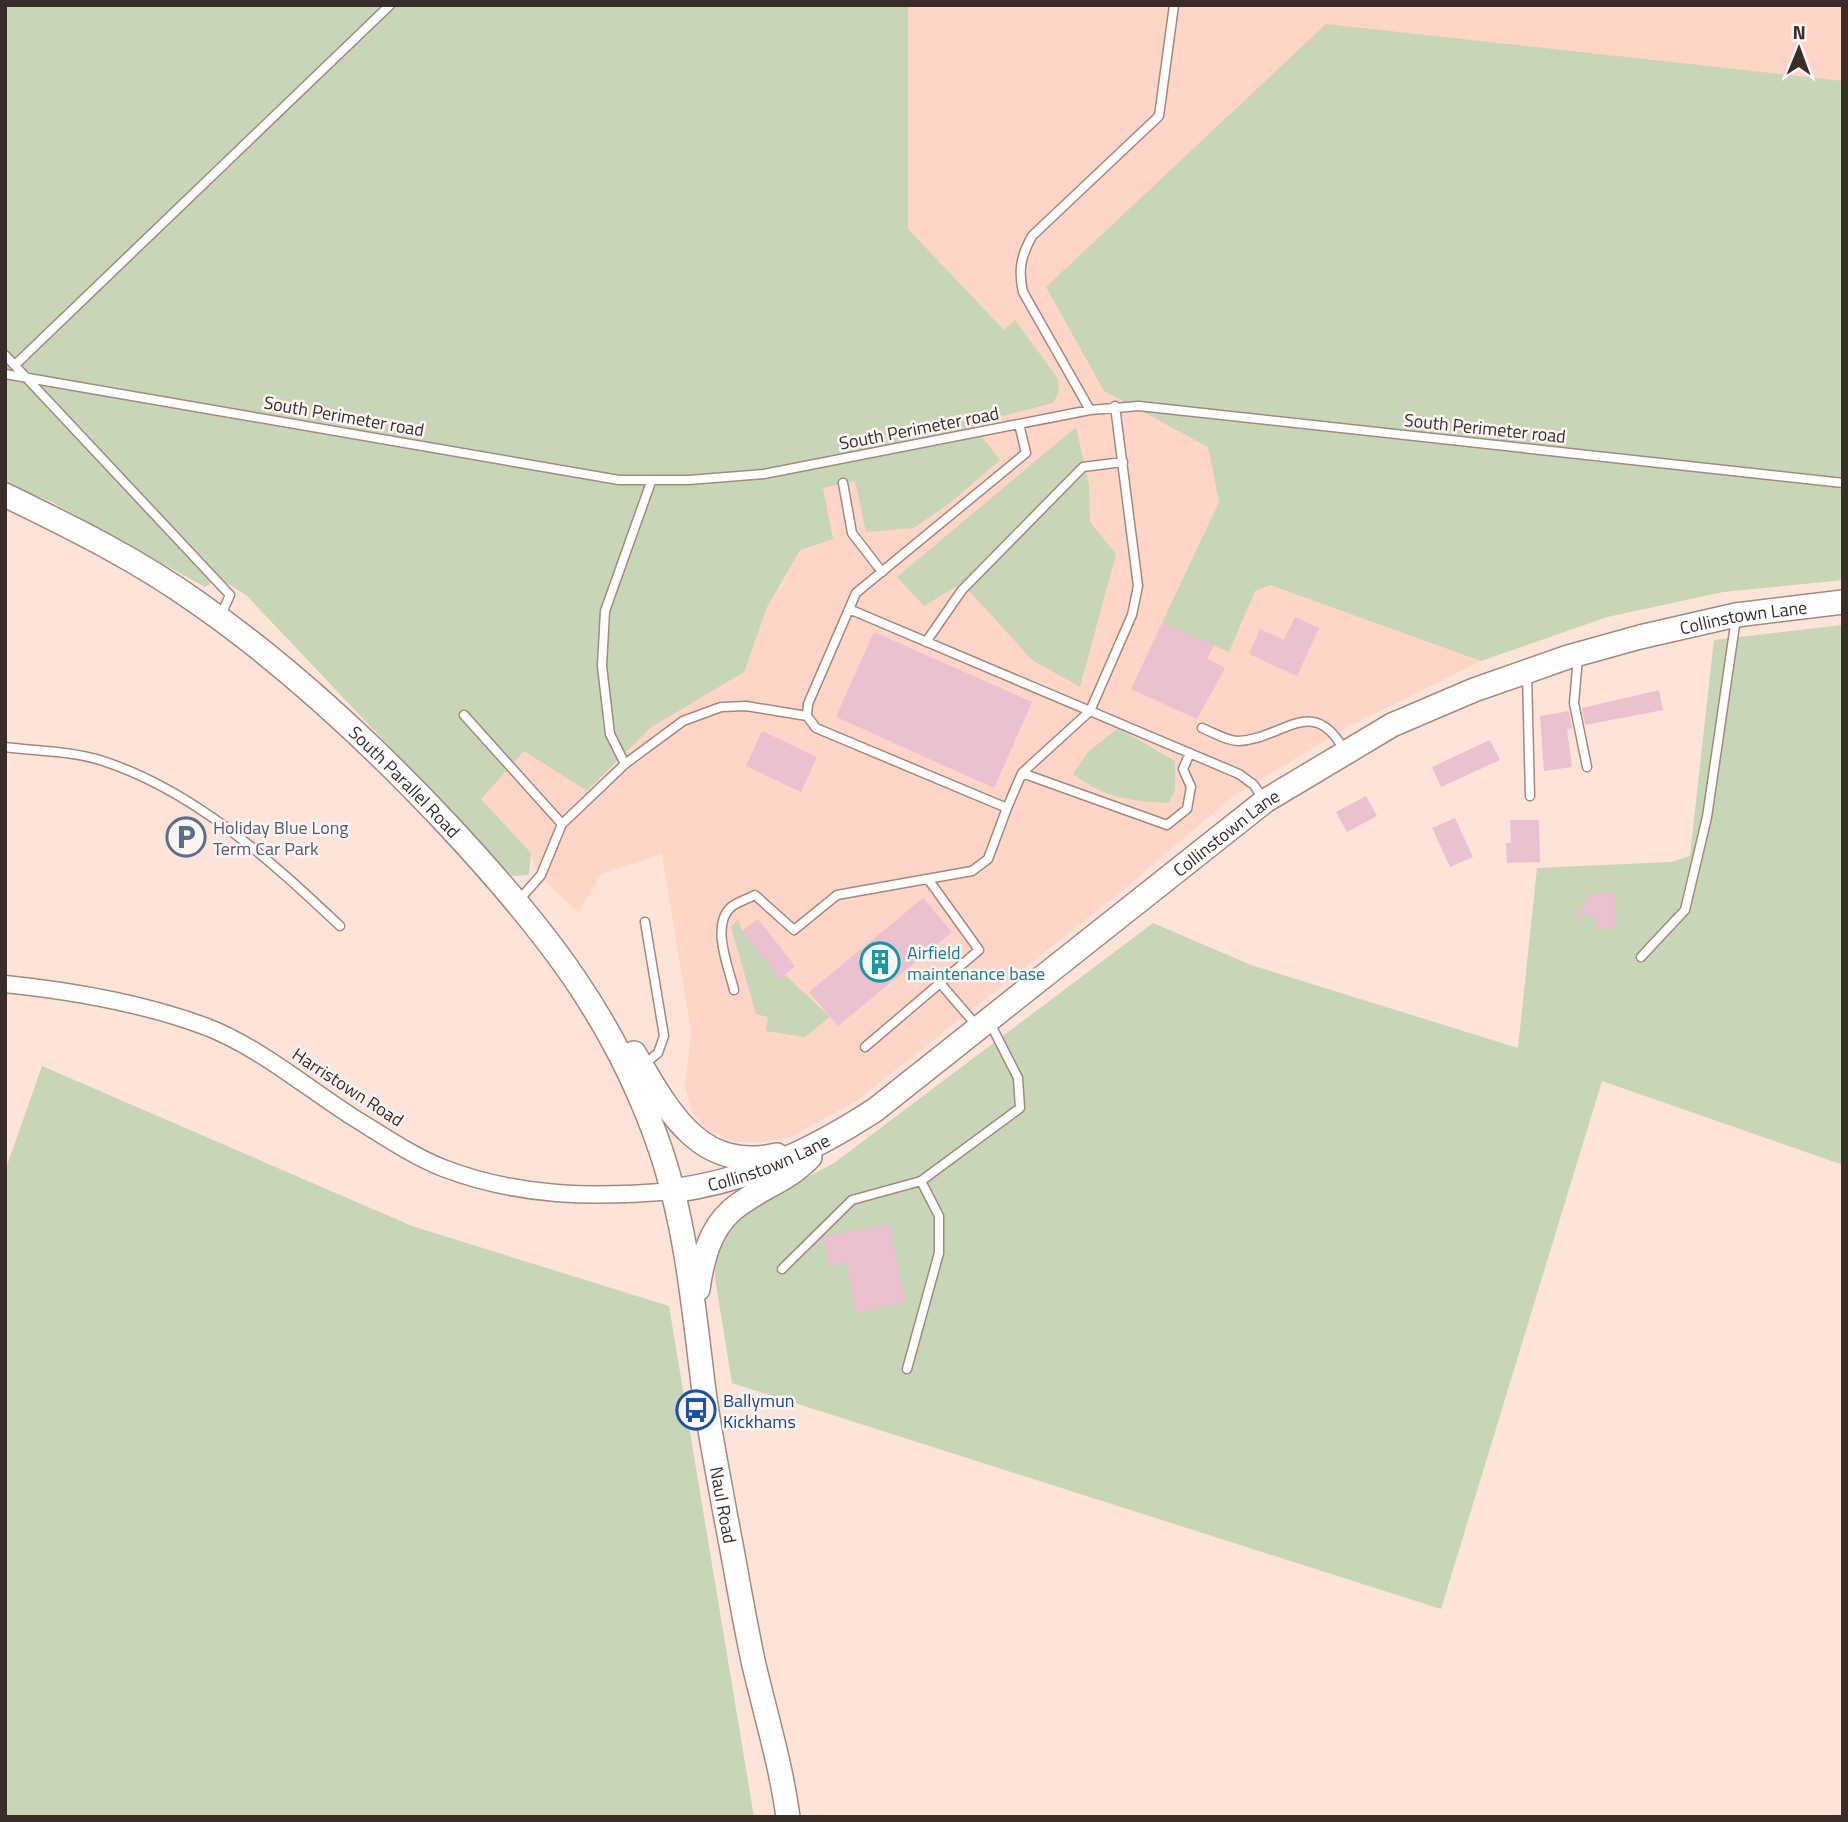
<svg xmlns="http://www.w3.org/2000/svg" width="1848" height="1822" viewBox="0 0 1848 1822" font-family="'Titillium Web',sans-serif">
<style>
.built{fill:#fed5c6}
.green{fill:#c6d6b7}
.building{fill:#ebc0cf}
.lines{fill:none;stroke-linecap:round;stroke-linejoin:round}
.lane-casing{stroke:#a6887c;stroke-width:11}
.street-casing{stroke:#a6887c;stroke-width:19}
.secondary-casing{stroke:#a6887c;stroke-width:26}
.lane{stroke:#fff;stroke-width:8}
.street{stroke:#fff;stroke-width:16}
.secondary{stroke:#fff;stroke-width:23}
.labels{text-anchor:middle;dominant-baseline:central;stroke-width:5;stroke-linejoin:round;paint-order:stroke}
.street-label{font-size:18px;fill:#3a2d29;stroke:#fcf5f3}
.service-label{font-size:18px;fill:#4e5e75;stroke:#fcf5f3;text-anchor:start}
.culture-label{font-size:18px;fill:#0d838f;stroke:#fcf5f3;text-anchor:start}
.transit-label{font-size:18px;fill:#164399;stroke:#fcf5f3;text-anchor:start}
</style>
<rect width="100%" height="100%" fill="#fee3d9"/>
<path class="built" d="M5 5H1843V580L1723 592 1607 617 1481 661 1348 727 1232 797 1117 895 856 1101 790 1137 764 1142H736L706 1129 692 1112 685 1086 691 1032 662 854 601 874 578 912 547 883 534 866 531 853 317 622 221 573 205 587 89 506 5 489Z"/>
<path class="green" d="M5 5H908V229L1004 330 1015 320 1058 379 1059 392 1053 403 972 424 1000 460 951 502 914 528 866 532 855 481 823 488 833 539 800 550 767 607 744 672 650 728 587 791 524 751 481 799 531 853 529 875 512 876 247 596 219 578 205 587 50 501 5 483Z
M1326 24 1843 81V580L1723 592 1607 617 1481 661 1270 585 1255 591 1229 652 1162 623 1219 502 1208 447 1104 391 1046 287Z
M1076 427 1089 485 1090 522 1116 554 1080 687 1032 660 962 583 924 606 897 577Z
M1843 625V1165L1602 1081 1441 1609 732 1383 715 1278V1250L733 1217 834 1163 1153 923 1251 965 1518 1048 1537 868 1671 862 1690 856 1714 640Z
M1118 728 1175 761V790L1169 803C1130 801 1105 798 1073 774L1088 752Z
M738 919 742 931 780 978 785 975 830 1017 805 1037 766 1031 768 1017 756 1014 731 927Z
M42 1066 412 1226 669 1306 754 1817H5V1171Z"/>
<path class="building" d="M1295 617 1319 628 1297 676 1249 654 1260 629 1284 640Z
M1162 623 1214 645 1207 659 1225 668 1197 719 1131 689Z
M874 632 1032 702 994 788 836 717Z
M1659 690 1663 710 1585 725 1582 708Z
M1569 711 1572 728 1567 729 1572 767 1544 771 1540 716Z
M762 731 817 757 801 792 746 766Z
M1490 740 1500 760 1441 787 1432 767Z
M1366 796 1377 816 1347 832 1336 812Z
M1455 818 1473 857 1450 867 1432 828Z
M1510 820H1539L1540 862 1507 863 1506 843H1511Z
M1613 892 1617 927 1596 929 1594 915 1574 917 1590 894Z
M923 898 952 932 838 1026 809 992Z
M758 919 795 966 780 979 742 931Z
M889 1224 905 1302 856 1313 846 1262 829 1266 823 1237Z"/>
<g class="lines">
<g class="lane-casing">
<path id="lane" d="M5 355 230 595 221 615
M15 365 390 5
M5 374 619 480H689L764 474 1090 410 1139 406 1843 483
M1090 410 1023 292C1018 270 1021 256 1032 236L1159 116 1174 5
M843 483 852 533 882 572
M849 609 1239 774 1254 785 1263 799
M926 642 962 590 1083 467 1123 462
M1578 657 1574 703 1587 767
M1527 675 1530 796
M464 715 562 824
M1202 728C1212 732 1227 741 1238 741 1283 739 1313 693 1344 750
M5 747C36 751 70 751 100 760 194 790 270 860 340 926
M625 764 610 734 602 666 605 611 651 482
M1022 773 1167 825 1187 809 1191 787 1183 769 1190 753
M1007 808 1022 773 1090 711 1132 615 1138 586 1115 406
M519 900 541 875 562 824 625 764 683 721 721 707 746 706 807 716
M1641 957 1685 910 1707 817 1736 618
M940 983 977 1026
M734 990C729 968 711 927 730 908 736 902 748 899 755 895L794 930 837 895 972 871 988 859 1007 808 816 728 807 716 808 704 856 593 1026 453 1019 424
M865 1047 979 950 928 879
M642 1066 658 1053 664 1036 645 922
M782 1269 852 1200 921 1181 1020 1108 1018 1078 990 1023
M907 1369 939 1253V1216L921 1181"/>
</g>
<g class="street-casing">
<path id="street" d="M5 984C73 991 143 1003 207 1027 260 1048 303 1085 351 1116 379 1133 412 1156 443 1168 519 1197 593 1198 673 1191"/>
</g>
<g class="secondary-casing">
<g id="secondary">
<path id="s1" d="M5 495C71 527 138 560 198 603 290 667 371 743 448 825 542 926 616 1018 661 1151 685 1223 693 1300 702 1375 707 1421 717 1467 725 1513 735 1563 743 1615 754 1665 766 1716 781 1765 788 1817"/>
<path d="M634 1053C668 1110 699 1173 777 1155"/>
<path id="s2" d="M673 1191C750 1180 810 1152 875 1110L1265 801 1392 725 1474 690 1568 657 1640 637 1736 615 1843 602"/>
<path d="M698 1289C702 1261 709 1230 732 1210 756 1189 788 1181 810 1157"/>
</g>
</g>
<use href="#lane" class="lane"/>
<use href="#street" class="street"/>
<use href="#secondary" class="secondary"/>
</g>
<defs>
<g id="parking-ring" transform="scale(2.0125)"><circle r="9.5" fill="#fcf5f3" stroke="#5c6f8a" stroke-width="1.5"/><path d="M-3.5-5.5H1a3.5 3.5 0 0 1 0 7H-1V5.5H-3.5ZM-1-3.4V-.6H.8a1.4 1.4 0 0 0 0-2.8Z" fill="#5c6f8a"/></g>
<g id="building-ring" transform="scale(2.0125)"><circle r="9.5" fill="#fcf5f3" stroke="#0f9aa8" stroke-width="1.5"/><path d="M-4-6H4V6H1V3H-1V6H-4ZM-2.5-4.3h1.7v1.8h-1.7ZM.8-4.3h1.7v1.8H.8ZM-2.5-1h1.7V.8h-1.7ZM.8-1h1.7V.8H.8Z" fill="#0f9aa8"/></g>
<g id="bus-ring" transform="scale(2.0125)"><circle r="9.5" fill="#fcf5f3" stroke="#1a4fb4" stroke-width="1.5"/><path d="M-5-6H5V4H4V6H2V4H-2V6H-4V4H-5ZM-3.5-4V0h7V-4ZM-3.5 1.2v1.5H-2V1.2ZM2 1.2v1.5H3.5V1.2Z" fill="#1a4fb4"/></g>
</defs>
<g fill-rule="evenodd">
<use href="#parking-ring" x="186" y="837"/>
<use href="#building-ring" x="880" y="962"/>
<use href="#bus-ring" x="696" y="1410"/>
</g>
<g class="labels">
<g class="street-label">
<text transform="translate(344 416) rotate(10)">South Perimeter road</text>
<text transform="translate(919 428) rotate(-11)">South Perimeter road</text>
<text transform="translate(1485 428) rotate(6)">South Perimeter road</text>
<text stroke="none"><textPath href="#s2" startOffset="1234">Collinstown Lane</textPath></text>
<text stroke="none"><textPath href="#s1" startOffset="495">South Parallel Road</textPath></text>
<text stroke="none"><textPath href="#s2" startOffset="667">Collinstown Lane</textPath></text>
<text transform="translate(348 1087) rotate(33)">Harristown Road</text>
<text stroke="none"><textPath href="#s2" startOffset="100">Collinstown Lane</textPath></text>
<text stroke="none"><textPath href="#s1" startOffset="1309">Naul Road</textPath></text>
</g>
<g class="service-label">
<text x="213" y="827">Holiday Blue Long<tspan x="213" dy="21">Term Car Park</tspan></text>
</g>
<g class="culture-label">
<text x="907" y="952">Airfield<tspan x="907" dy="21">maintenance base</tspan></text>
</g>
<g class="transit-label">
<text x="723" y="1400">Ballymun<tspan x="723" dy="21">Kickhams</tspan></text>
</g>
</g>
<rect width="1848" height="1822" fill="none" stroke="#3a2d29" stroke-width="14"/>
<g transform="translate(1799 49) rotate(1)" stroke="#fcf5f3" stroke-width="5" paint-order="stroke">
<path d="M0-5L12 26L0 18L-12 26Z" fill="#3a2d29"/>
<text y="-10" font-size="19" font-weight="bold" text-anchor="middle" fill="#3a2d29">N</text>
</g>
</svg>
